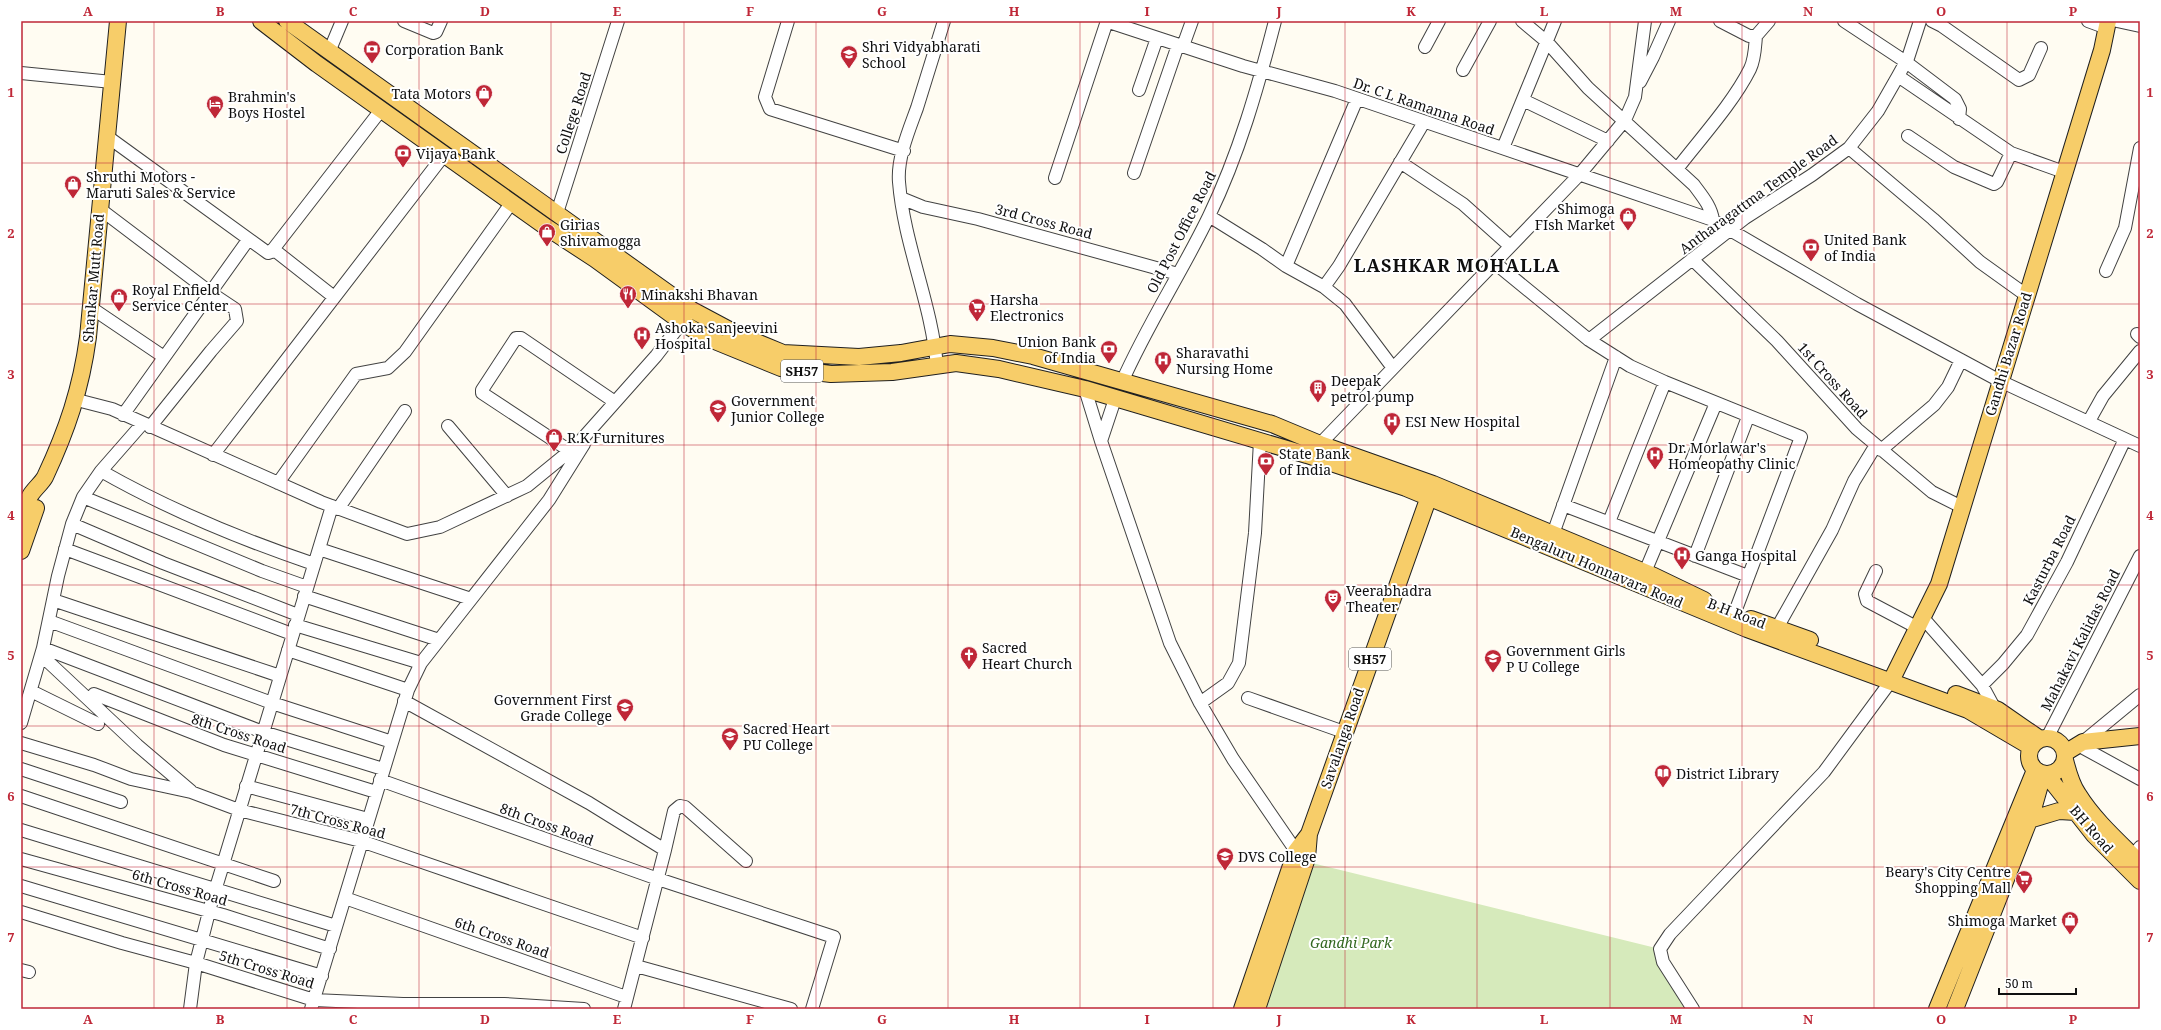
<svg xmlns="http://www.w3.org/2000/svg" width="2161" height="1030" viewBox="0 0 2161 1030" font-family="'Noto Serif',serif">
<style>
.green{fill:#d6eabb}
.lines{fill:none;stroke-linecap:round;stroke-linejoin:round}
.minor-casing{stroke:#424242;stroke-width:14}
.major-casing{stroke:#202020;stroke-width:18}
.minor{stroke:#fff;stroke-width:12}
.major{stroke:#f7cd69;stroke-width:16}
.grid{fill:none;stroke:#bf2737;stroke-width:1;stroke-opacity:0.55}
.labels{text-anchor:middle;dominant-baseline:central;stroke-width:4;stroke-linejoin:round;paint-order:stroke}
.shield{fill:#fff;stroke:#575757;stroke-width:1}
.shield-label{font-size:13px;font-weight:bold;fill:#0f0f0f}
.poi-label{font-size:14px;fill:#0f0f0f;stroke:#fff;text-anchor:start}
.street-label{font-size:14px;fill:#0f0f0f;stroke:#fff}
.park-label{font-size:14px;font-style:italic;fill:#32671f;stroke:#fff}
.district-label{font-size:18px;font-weight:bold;letter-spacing:1px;fill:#0f0f0f;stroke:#fff}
.neatline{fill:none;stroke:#bf2737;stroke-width:1.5}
.grid-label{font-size:13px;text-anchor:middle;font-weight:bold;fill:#bf2737}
</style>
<rect width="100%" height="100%" fill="#fffcf2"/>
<path class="green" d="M1308 862 1656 948 1693 1009H1257Z"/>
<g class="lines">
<g class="minor-casing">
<path id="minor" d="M404 21 433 33 436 32 441 21
M788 21 765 97 770 109 904 151
M1106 21 1243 66 1335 91 1713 220 1857 304 2000 381 2140 446
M1522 21 1547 42 1588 88 1694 185C1702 196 1711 206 1713 220
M1720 21 1749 36H1756L1769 21
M1844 21 1906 62 1955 99 1960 109 1959 119
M1932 21 1942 26 2019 80 2029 75 2041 48
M2088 21 2107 28
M2117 21 2140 26
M1183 46 1192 21
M1425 47 1439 21
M329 52 342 21
M1463 70 1490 21
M21 73 112 82
M1898 76 2011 153 2064 172
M1640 82 1653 57 1669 21
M1139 90 1157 38
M1523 100 1608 141
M1908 136 1954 167 1994 184 1997 182 2011 153
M108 137 268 253 271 252 381 110
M1503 148 1555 21
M1849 148 1933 219 1980 262 2026 295
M1400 162 1463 204 1510 246
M1677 169C1700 139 1733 103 1750 69 1755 59 1755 47 1756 36
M1134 173 1178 45
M1055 178 1107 21
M901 198 923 207 978 219 1178 274
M100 209 211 293 235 309 237 321 211 351 150 427
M557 213 618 21
M1209 216 1262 249 1286 266 1324 287 1345 304 1393 368
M273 249 334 297
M1692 259 1777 341 1857 429 1932 492 1962 507
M1495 263 1589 340 1630 366 1665 382 1801 437 1735 612
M1286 266 1357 99
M2106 271 2125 228 2140 148
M1324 287 1339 266 1424 122
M90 307 164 357
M2137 334 2140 337
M1589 340 1745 218 1812 175 1849 148 1878 111 1898 76 1908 58 1920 21
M937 367C932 304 904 245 899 182 897 158 909 130 917 108 926 79 935 50 944 21
M1122 382C1147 325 1182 272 1209 216 1239 154 1258 87 1275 21
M1085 389 1101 441
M1115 399 1101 441 1170 643 1200 703 1233 759 1296 851 1302 855
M77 400 112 409 321 502 407 534 440 527 527 486 576 446 656 356 687 316
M123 415 248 240
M2089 421 2103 396 2140 351
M448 426 507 496
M1320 444 1580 174 1625 120 1635 97 1645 21
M1881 450 1934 405 1948 387 1961 360
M570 451 482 393V390L516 338H521L615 402
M213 455 444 155
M101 471C166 508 243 540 314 564
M278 483 356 374 388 368 405 352 512 202
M83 497 262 571 307 587
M1563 505 1748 576
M338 509 405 411
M1609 522 1665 382
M72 524 163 563 298 615
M1553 534 1616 357
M65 549 292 634
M319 549 471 599
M1695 556 1748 417
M1876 571 1865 594 1867 601 1918 628
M1645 572 1716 403
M304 596 439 640
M53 600 280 676
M1923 618 1982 685 1995 709
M49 621 272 703 392 742
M295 625 421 663
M1777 628 1832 530 1854 481 1876 445
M43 648 263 732 383 769
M288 650 408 690
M41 655 137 745 191 791
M1982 685 2003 664 2027 635 2067 562 2125 439
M31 691 98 724
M94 694 224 745 376 792
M1248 698 1344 732
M404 701 589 803 665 850 624 1009
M1200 703 1228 683 1239 663 1255 533 1260 441
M21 723 43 648 58 576 72 524 83 497 101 471 143 423
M2047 738 2140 556
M2083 742 2140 695
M21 743 94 765 131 779 191 792 239 810 361 841 643 938
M2078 745 2140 779
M21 769 121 802
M380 780 658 879 834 937 812 1009
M246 786 368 819
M21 796 274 881
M21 830 336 926
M665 850 674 811 680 806 685 807 746 861
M2133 856 2140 847
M21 859 223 915 330 949
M21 886 322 976
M345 898 626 997
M21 912 122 943 196 963 314 1000 403 1004H504L584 1009
M636 966 791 1009
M21 970 29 972
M190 1009 196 963 211 904 332 506
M311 1009 408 690 421 663 549 500 584 444
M1693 1009 1663 962 1660 949 1670 934 1824 772 1891 681"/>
</g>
<g class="major-casing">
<path id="major" d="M261 21 317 64 546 227 595 259 683 323 705 337 781 368 831 374 892 372 956 363 999 369 1085 389 1307 455 1406 488 1747 629 1968 710 2031 747
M287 21 692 310 737 334 783 353 859 357 901 353 950 344 993 348 1033 356 1272 424 1320 444 1433 484 1654 576 1704 600
M21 519C24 512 26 504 30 496 34 489 41 484 45 477 67 430 81 389 88 337L118 21
M21 551 36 508
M1751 619 1810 640
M1891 681 1939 584 2102 50 2108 21
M1956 694 1998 710 2040 739
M2029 756a18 18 0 1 1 36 0a18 18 0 1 1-36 0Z
M2065 753 2083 742 2140 736
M2065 760C2068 772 2071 784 2078 794 2094 820 2119 842 2140 863
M2046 774 2094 835 2140 881
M2029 820 2059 811 2076 812
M1242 1009 1296 851 1309 834
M1257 1009 1307 858 1309 834 1432 488
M1937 1009 2035 770
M1955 1009 2032 813 2043 774"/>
</g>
<use href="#minor" class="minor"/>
<use href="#major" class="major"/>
</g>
<path class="grid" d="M154 21V1009M287 21V1009M419 21V1009M551 21V1009M684 21V1009M816 21V1009M948 21V1009M1080 21V1009M1213 21V1009M1345 21V1009M1477 21V1009M1610 21V1009M1742 21V1009M1874 21V1009M2007 21V1009M21 163H2140M21 304H2140M21 445H2140M21 585H2140M21 726H2140M21 867H2140"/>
<defs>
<g id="bank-pin" transform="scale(0.9)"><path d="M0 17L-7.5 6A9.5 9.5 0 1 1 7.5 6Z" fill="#bf2737" stroke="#fff"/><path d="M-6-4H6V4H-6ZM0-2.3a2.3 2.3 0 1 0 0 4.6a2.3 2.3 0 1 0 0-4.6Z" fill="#fff"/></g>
<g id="school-pin" transform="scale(0.9)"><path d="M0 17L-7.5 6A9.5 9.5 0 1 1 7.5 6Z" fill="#bf2737" stroke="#fff"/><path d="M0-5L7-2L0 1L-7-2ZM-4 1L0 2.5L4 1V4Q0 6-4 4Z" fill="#fff"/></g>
<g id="shop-pin" transform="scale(0.9)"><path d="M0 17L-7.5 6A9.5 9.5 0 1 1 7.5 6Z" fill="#bf2737" stroke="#fff"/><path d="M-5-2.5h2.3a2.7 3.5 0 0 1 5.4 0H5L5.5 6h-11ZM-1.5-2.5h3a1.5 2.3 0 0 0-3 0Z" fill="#fff"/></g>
<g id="hotel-pin" transform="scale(0.9)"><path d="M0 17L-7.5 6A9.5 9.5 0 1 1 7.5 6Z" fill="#bf2737" stroke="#fff"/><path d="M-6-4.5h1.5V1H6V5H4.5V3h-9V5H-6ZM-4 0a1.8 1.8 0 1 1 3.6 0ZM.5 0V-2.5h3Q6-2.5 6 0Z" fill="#fff"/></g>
<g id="restaurant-pin" transform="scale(0.9)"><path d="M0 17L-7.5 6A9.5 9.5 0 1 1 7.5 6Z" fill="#bf2737" stroke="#fff"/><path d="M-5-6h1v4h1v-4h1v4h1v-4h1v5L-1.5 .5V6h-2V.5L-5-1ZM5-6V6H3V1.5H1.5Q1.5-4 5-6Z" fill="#fff"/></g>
<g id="supermarket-pin" transform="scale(0.9)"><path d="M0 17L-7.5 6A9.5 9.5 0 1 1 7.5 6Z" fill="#bf2737" stroke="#fff"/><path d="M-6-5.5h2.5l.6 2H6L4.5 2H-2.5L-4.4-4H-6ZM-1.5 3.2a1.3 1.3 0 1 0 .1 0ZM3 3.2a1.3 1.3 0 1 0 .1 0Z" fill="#fff"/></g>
<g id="hospital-pin" transform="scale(0.9)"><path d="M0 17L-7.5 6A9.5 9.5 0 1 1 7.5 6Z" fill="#bf2737" stroke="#fff"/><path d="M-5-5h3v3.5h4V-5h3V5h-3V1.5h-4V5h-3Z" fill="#fff"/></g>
<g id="building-pin" transform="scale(0.9)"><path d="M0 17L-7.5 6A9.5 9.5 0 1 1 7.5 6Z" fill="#bf2737" stroke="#fff"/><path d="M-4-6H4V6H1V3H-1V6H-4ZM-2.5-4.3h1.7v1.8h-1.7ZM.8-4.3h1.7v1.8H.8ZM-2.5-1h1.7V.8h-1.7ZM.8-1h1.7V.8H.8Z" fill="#fff"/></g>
<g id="university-pin" transform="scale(0.9)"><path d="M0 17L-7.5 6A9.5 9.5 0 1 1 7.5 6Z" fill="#bf2737" stroke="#fff"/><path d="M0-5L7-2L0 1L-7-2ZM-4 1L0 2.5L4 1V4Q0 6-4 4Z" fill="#fff"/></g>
<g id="theatre-pin" transform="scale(0.9)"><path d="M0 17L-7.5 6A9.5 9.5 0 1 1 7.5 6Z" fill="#bf2737" stroke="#fff"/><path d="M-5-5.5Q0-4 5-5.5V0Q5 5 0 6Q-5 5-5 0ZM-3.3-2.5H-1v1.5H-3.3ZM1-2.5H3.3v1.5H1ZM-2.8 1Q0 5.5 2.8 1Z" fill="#fff"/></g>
<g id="church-pin" transform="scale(0.9)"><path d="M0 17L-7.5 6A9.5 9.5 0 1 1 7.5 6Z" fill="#bf2737" stroke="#fff"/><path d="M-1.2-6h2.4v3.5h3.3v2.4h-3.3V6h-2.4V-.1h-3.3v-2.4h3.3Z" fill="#fff"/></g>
<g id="library-pin" transform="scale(0.9)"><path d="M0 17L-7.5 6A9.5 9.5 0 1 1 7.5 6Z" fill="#bf2737" stroke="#fff"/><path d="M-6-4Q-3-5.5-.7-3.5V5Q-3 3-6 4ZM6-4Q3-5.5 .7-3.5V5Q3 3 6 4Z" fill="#fff"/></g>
</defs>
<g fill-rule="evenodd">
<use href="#bank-pin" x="372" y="49"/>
<use href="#school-pin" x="849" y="54"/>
<use href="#shop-pin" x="484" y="93"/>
<use href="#hotel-pin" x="215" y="104"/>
<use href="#bank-pin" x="403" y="153"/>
<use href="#shop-pin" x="73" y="184"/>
<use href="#shop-pin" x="1628" y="216"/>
<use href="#shop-pin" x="547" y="232"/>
<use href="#bank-pin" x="1811" y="247"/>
<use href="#restaurant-pin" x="628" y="294"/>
<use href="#shop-pin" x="119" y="297"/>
<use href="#supermarket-pin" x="977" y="307"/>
<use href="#hospital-pin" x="642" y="335"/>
<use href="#bank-pin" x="1109" y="349"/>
<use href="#hospital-pin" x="1163" y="360"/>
<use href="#building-pin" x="1318" y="388"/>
<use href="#university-pin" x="718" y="408"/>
<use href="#hospital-pin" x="1392" y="421"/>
<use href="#shop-pin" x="554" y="437"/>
<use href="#hospital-pin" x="1655" y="455"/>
<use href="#bank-pin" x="1266" y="461"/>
<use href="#hospital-pin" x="1682" y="555"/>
<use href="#theatre-pin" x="1333" y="598"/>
<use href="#church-pin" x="969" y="655"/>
<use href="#university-pin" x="1493" y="658"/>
<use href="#university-pin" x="625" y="707"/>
<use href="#university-pin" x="730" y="736"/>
<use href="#library-pin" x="1663" y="773"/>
<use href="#university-pin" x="1225" y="856"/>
<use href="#supermarket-pin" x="2024" y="879"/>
<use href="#shop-pin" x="2070" y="920"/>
</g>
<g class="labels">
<g class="shield">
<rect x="781" y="360" width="42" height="22" rx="3"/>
<rect x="1349" y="648" width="42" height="22" rx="3"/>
</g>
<g class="shield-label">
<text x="802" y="371">SH57</text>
<text x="1370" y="659">SH57</text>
</g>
<g class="poi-label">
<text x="862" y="46">Shri Vidyabharati<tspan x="862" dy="16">School</tspan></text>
<text x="385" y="49">Corporation Bank</text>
<text x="471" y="93" text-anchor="end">Tata Motors</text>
<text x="228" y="96">Brahmin's<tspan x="228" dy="16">Boys Hostel</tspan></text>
<text x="416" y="153">Vijaya Bank</text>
<text x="86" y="176">Shruthi Motors -<tspan x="86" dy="16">Maruti Sales &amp; Service</tspan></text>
<text x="1615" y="208" text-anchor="end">Shimoga<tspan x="1615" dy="16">FIsh Market</tspan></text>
<text x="560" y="224">Girias<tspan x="560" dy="16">Shivamogga</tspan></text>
<text x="1824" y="239">United Bank<tspan x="1824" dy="16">of India</tspan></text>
<text x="132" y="289">Royal Enfield<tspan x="132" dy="16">Service Center</tspan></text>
<text x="641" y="294">Minakshi Bhavan</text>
<text x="990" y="299">Harsha<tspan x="990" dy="16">Electronics</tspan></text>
<text x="655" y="327">Ashoka Sanjeevini<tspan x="655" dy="16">Hospital</tspan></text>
<text x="1096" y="341" text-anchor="end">Union Bank<tspan x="1096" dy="16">of India</tspan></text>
<text x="1176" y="352">Sharavathi<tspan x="1176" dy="16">Nursing Home</tspan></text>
<text x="1331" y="380">Deepak<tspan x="1331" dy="16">petrol pump</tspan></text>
<text x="731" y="400">Government<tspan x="731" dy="16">Junior College</tspan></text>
<text x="1405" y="421">ESI New Hospital</text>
<text x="567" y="437">R.K Furnitures</text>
<text x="1668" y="447">Dr. Morlawar's<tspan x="1668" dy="16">Homeopathy Clinic</tspan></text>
<text x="1279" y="453">State Bank<tspan x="1279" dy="16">of India</tspan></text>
<text x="1695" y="555">Ganga Hospital</text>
<text x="1346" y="590">Veerabhadra<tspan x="1346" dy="16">Theater</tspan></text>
<text x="982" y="647">Sacred<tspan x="982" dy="16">Heart Church</tspan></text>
<text x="1506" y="650">Government Girls<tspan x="1506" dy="16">P U College</tspan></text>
<text x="612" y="699" text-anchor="end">Government First<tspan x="612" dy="16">Grade College</tspan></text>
<text x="743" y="728">Sacred Heart<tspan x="743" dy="16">PU College</tspan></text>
<text x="1676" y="773">District Library</text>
<text x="1238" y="856">DVS College</text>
<text x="2011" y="871" text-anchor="end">Beary's City Centre<tspan x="2011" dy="16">Shopping Mall</tspan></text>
<text x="2057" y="920" text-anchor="end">Shimoga Market</text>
</g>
<g class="street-label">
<text transform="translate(1424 106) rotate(19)">Dr. C L Ramanna Road</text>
<text transform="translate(573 113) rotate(-72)">College Road</text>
<text transform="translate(1758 194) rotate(-36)">Antharagattma Temple Road</text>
<text transform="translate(1044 221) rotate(15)">3rd Cross Road</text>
<text transform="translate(1181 232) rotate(-63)">Old Post Office Road</text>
<text transform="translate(93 278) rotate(-85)">Shankar Mutt Road</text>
<text transform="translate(2008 354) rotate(-73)">Gandhi Bazar Road</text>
<text transform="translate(1833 380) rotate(48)">1st Cross Road</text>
<text transform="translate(2049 560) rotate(-63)">Kasturba Road</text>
<text transform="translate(1597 567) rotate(23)">Bengaluru Honnavara Road</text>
<text transform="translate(1737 613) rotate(21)">B H Road</text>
<text transform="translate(2080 640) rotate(-63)">Mahakavi Kalidas Road</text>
<text transform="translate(239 733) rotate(18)">8th Cross Road</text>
<text transform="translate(1342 738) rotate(-71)">Savalanga Road</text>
<text transform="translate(338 821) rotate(15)">7th Cross Road</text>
<text transform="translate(547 824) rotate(20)">8th Cross Road</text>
<text transform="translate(2092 829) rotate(49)">BH Road</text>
<text transform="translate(180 887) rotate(16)">6th Cross Road</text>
<text transform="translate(502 937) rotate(19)">6th Cross Road</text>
<text transform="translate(267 969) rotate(17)">5th Cross Road</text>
</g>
<g class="park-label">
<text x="1351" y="942">Gandhi Park</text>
</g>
<g class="district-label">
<text x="1457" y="265">LASHKAR MOHALLA</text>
</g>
</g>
<rect width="2161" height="1030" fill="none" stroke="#ffffff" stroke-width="44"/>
<path d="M1999 988v6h77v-6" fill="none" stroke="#0f0f0f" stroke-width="2"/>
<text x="2005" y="988" font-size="12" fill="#0f0f0f" stroke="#ffffff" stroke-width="3" paint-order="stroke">50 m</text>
<rect x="22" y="22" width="2117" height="986" class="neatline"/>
<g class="grid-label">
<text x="88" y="16">A</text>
<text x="220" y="16">B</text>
<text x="353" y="16">C</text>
<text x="485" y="16">D</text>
<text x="617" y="16">E</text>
<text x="750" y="16">F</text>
<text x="882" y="16">G</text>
<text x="1014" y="16">H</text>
<text x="1147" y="16">I</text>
<text x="1279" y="16">J</text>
<text x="1411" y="16">K</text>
<text x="1544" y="16">L</text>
<text x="1676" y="16">M</text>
<text x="1808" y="16">N</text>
<text x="1941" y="16">O</text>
<text x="2073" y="16">P</text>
<text x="11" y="97">1</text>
<text x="2150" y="97">1</text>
<text x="11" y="238">2</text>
<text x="2150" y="238">2</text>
<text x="11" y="379">3</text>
<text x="2150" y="379">3</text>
<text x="11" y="520">4</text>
<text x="2150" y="520">4</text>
<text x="11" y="660">5</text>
<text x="2150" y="660">5</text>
<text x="11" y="801">6</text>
<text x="2150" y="801">6</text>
<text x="11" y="942">7</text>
<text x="2150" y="942">7</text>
<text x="88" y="1024">A</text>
<text x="220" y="1024">B</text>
<text x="353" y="1024">C</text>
<text x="485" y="1024">D</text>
<text x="617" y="1024">E</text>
<text x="750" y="1024">F</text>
<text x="882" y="1024">G</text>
<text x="1014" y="1024">H</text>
<text x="1147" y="1024">I</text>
<text x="1279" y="1024">J</text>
<text x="1411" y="1024">K</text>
<text x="1544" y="1024">L</text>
<text x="1676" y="1024">M</text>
<text x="1808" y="1024">N</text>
<text x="1941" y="1024">O</text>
<text x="2073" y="1024">P</text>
</g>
</svg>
